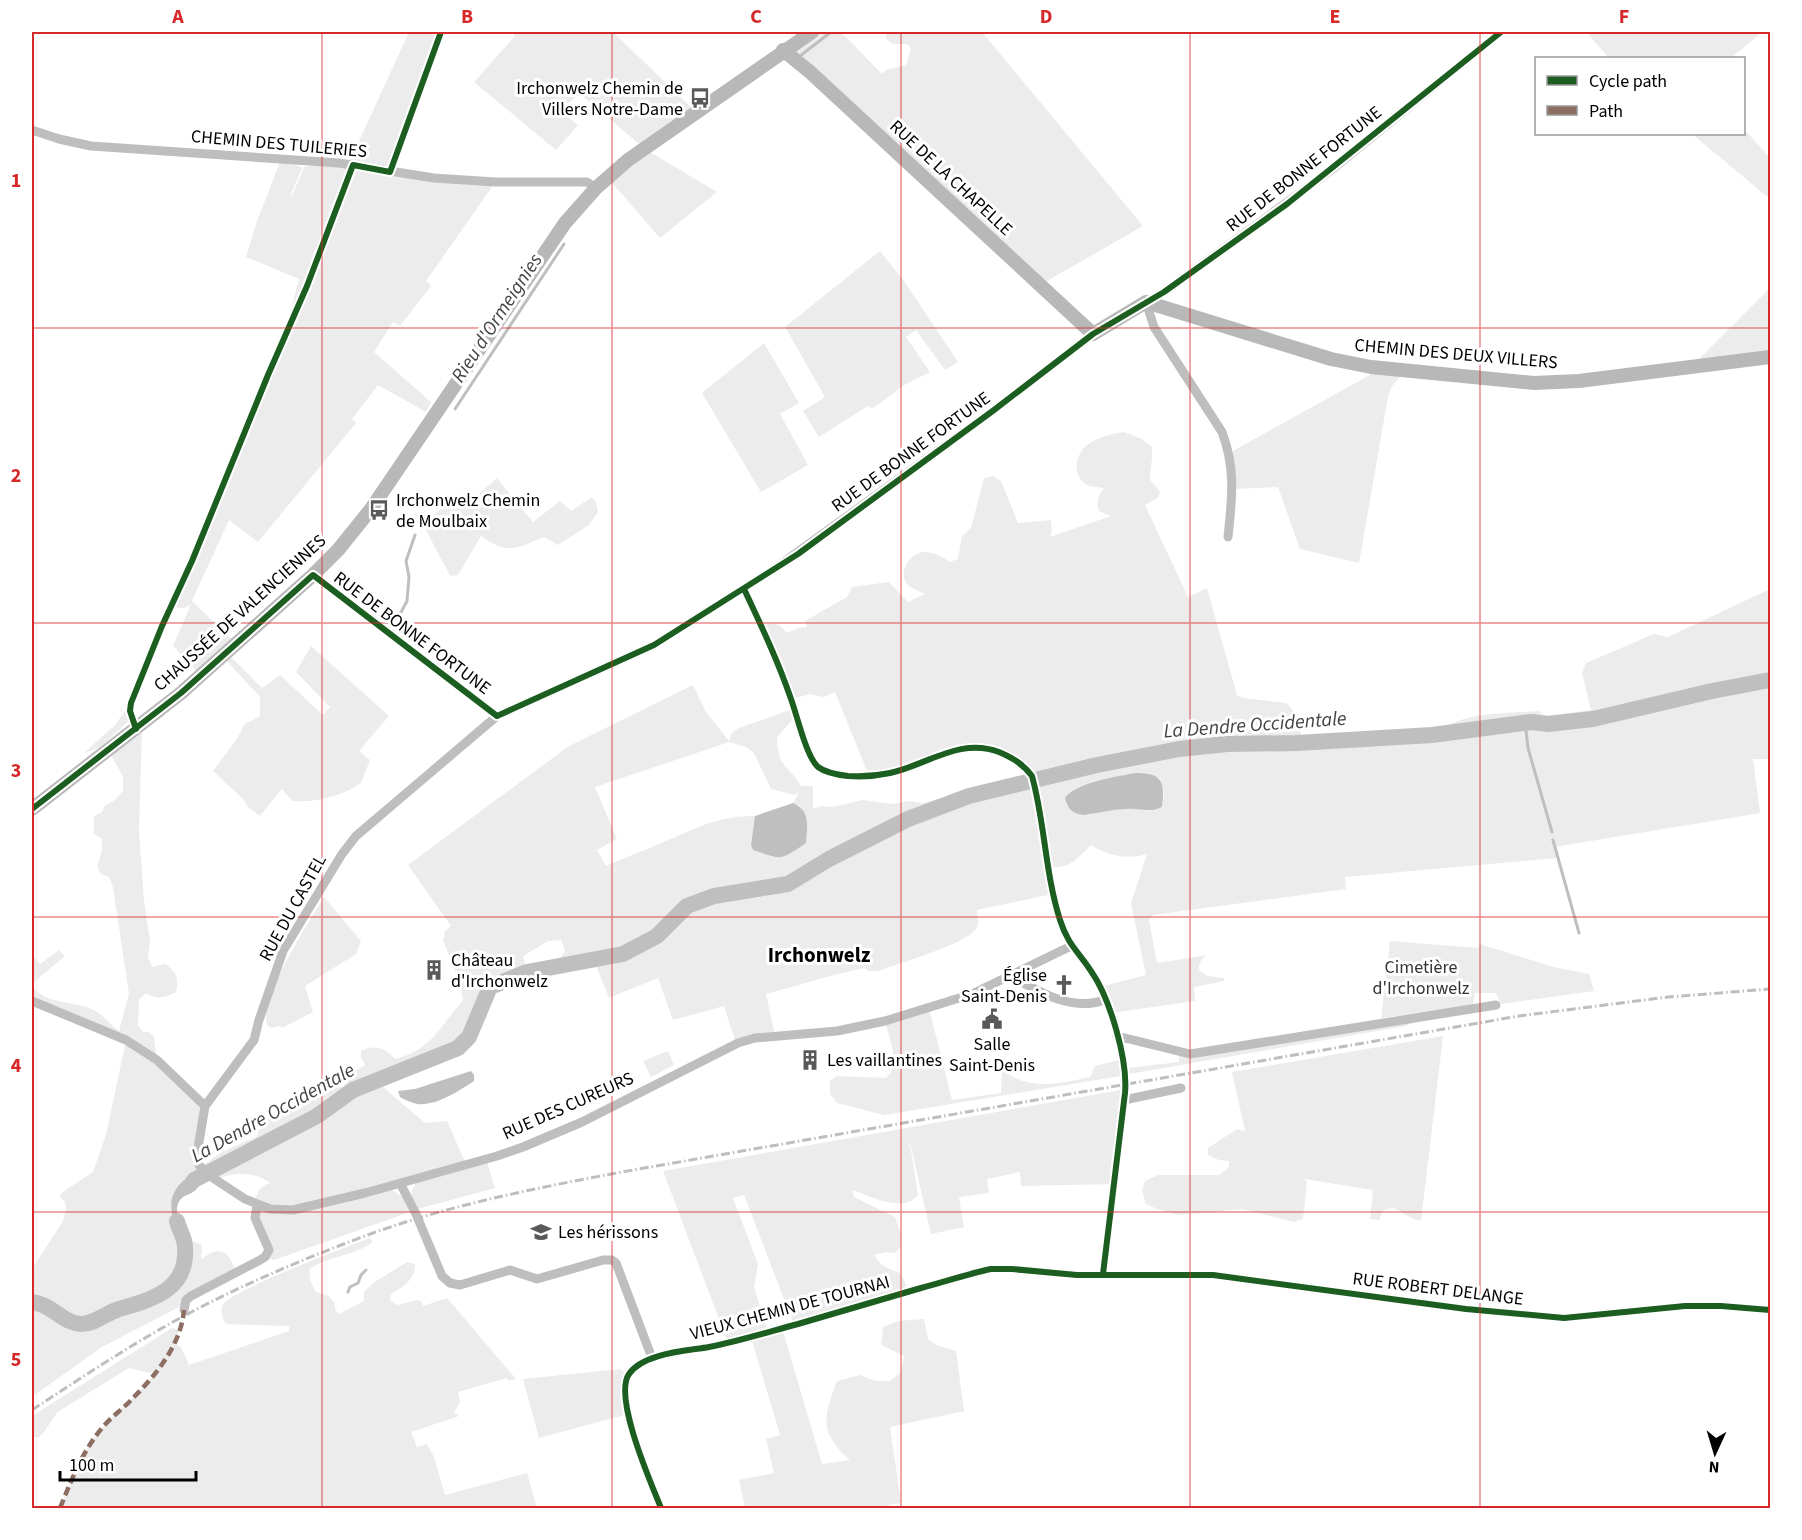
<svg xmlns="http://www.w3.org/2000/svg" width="1802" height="1540" viewBox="0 0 1802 1540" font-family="'Source Sans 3',sans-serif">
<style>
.green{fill:#ececec;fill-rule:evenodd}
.water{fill:#bfbfbf}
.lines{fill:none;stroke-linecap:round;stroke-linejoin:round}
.stream{stroke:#bfbfbf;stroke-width:3}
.river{stroke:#bfbfbf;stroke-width:16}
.street{stroke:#bebebe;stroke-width:9}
.secondary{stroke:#b8b8b8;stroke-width:14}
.rail{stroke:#bebebe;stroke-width:3;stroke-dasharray:9 3 1.5 3;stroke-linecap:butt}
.quiet{stroke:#8d6e63;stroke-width:4.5;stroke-dasharray:9 4.5;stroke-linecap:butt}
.cycleway-casing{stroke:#fff;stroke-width:10}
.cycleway{stroke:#1b5e20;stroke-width:6}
.grid{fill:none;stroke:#d62828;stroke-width:1.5;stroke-opacity:0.55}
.labels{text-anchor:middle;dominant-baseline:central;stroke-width:6;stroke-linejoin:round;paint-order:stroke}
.poi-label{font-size:18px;fill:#000;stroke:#fff;text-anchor:start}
.street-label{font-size:18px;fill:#000;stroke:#fff}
.park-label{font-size:18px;fill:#333;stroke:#fff}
.water-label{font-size:20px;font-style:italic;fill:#444;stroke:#fff}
.quarter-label{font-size:21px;font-weight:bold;fill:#000;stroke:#fff}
.neatline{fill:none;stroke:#d62828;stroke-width:2}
.grid-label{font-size:20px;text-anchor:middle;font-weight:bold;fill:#d62828}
</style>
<rect width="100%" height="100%" fill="#fff"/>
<path class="green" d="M409 32H439L388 169 350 161Z
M511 32H613L696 112 645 149 717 192 660 238 607 177 644 148 579 93 561 112 578 125 556 150 474 82 515 36Z
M812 32H841L882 74 886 70 906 65 911 49 907 44H893L886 39V32H982L1143 226 1040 285 783 50Z
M1586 32H1762L1731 58H1609Z
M1744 129 1770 158V199L1692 134H1744Z
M280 162 292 163 302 168 291 194 292 196 304 167 320 165 494 184 426 281 431 286 400 326 393 322 374 352 431 402 426 412 378 385 352 419 356 423 258 542 229 520 192 601 237 644 201 676 173 646 191 604C184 609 181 610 172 605 202 541 227 475 254 410 272 367 293 326 307 282L305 281 296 310 152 647 131 702 128 712 130 720 99 748 84 753 116 724 124 712 291 310 299 279 246 257 257 221Z
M880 251 904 281 958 362 945 370 916 330 906 337 930 372 906 384 872 409 868 406 819 437 803 411 825 397 785 327Z
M1770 288V357L1692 366Z
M764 343 799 403 780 414 808 465 761 492 702 393Z
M1371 367 1406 370 1392 386 1388 397 1359 563 1300 549 1278 487 1233 489 1229 453 1370 375Z
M1124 432 1142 439 1152 447C1153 459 1150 468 1150 480L1160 492 1158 498 1145 505 1188 597 1207 588 1237 695 1243 698 1286 703 1293 710 1304 743 1432 735C1463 711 1500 714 1538 711L1546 716 1591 710 1582 673 1586 663 1654 634 1668 637 1770 589V759H1753L1760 813 1555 847 1558 858 1345 877 1346 889 1153 915 1149 920 1157 963 1208 955C1201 959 1199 962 1199 970L1207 976 1224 978V981L1194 987 1195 1001 1111 1013 1100 987 1146 975 1131 903 1147 854C1128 860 1109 856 1091 845 1078 858 1068 871 1048 866L1053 894 977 910C977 916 980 923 976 929 966 944 899 963 879 971H869L864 968 834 975 766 994 775 1036 736 1044 724 1006 673 1020 658 978 609 998 594 961 554 967 565 951 561 940 548 941 523 956 527 972 490 987 469 1037 458 1048 376 1081 425 1123 447 1121 466 1164 486 1159 495 1188 414 1210 411 1193 416 1182 392 1190 403 1197 410 1212 274 1260 265 1257 268 1253C261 1235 242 1191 270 1183 257 1172 232 1171 217 1180L194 1172C164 1198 166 1208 184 1240L188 1239 202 1245 201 1259C216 1248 227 1247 234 1267L230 1275 183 1299 179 1307 102 1347 32 1397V1269L63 1221 66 1209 65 1202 60 1197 61 1193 93 1172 106 1135 126 1040 32 1001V986C47 1007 77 999 97 1012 105 1017 111 1025 119 1031L129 994 113 887 109 877 101 874 97 866C101 856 104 849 101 838L94 834V816L102 812 105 805 114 801 123 791V777L108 750 142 729 139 831 144 900 150 942 148 956 152 967 165 964C177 972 179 978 176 992 163 998 158 1000 146 993L139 999 138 1026 143 1032H149L154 1037 157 1060 200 1107 198 1144 201 1168C217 1152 234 1146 256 1137L264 1121 328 1088 343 1087 352 1073 365 1065 361 1058V1051C375 1044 385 1048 395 1059 433 1049 440 1026 463 1000L459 981 443 940 445 931 451 926 408 865 569 746 693 685 706 712 729 741 732 733 739 728 790 710 793 719 777 737C777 768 788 764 801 786H813V809L823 806 833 807 862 800 893 804 909 801 922 803 943 798 953 802 969 796 1033 782 1028 766 982 748 869 776 835 692 824 697 810 694 792 699 764 625C776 621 779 624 787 633L798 628 807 627 805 621 847 597 852 587 889 582 908 602 925 594C921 591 912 589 908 585 897 574 909 554 923 552 932 551 943 557 950 562L958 559 962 536 971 528 984 478 993 476 1001 481 1018 523 1051 520 1052 530 1050 537 1111 516 1099 511C1096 501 1098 496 1104 488 1099 487 1093 487 1089 486 1072 479 1074 455 1087 445 1098 437 1111 434 1124 432ZM729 742 746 747 754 753 771 789 794 795 799 792 793 803 800 806 751 845 755 816C717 816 699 827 666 841 646 850 626 857 606 866L597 850 617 839 595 787ZM1136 773H1147L1160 779 1164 792 1162 807C1149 815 1147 809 1134 808 1118 808 1100 813 1084 815L1076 814 1067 806 1077 788Z
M497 478 533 522 560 501 571 511 592 497 596 502 598 512 589 525 558 545 544 537C516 548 509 556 481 536L458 575 450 576 426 530 429 520 457 494H462L467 500H472Z
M311 646 389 716 359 751 370 760 361 783C342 796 316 803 292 801L282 789 260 816 247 806 245 801 213 771 236 740 245 724 260 716V697L226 660 231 657 262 688 280 675 323 715 330 707 296 672Z
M324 897 361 941 356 954 305 986 313 1012 282 1028 280 1026 272 1028 268 1026C255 1005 311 918 324 897Z
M1390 941 1478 948 1480 944 1553 967 1589 974 1594 991 1501 1004 1496 993H1475L1473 1005 1381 1018Z
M59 950 65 956 32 984V954L40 964Z
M929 1008 952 1100 1001 1093 1002 1070C1029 1091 1059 1084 1090 1077L1095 1066 1123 1059 1121 1076 884 1115 837 1103 830 1094V1081L837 1076 886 1078C902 1064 889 1039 885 1021Z
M1426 1016 1406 1026 1129 1074 1128 1068 1179 1062V1055Z
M1443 1036 1421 1221 1413 1219 1394 1208 1383 1210 1379 1220 1370 1219 1373 1190 1304 1179 1307 1182 1303 1219 1294 1222 1242 1209 1179 1215 1157 1209 1146 1204 1142 1191 1145 1181 1158 1175H1219L1229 1167V1161L1219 1160 1208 1155V1148L1237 1129 1245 1131 1232 1072Z
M668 1051 674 1065 651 1077 643 1061Z
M1121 1090 1114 1184 1021 1186 1020 1172 987 1179 989 1193 959 1197 964 1227 931 1234 909 1138 918 1195C903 1214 871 1196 852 1190L854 1197 895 1217 901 1234V1247L895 1253 886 1252 874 1255C877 1258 880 1264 884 1266 898 1274 900 1268 906 1285L903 1293 794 1325 744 1195 733 1198 758 1264 754 1287 768 1332 782 1328 822 1464 850 1460C819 1432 823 1418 837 1381L860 1375 875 1381H890L901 1372 904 1356 881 1345 883 1327 898 1321 924 1319 928 1339 936 1345 956 1351 964 1411 890 1427 901 1503 889 1505V1508H745L739 1480 774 1473 766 1439 780 1435 751 1337 728 1343 663 1171Z
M370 1238 373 1242C353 1257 325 1256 309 1270L310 1280 316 1292 327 1295 335 1303V1309L339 1314 364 1301V1292L373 1283 407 1262 415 1264C416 1279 403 1287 391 1294L390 1300 397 1305 418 1300 422 1302 423 1306 447 1298 516 1379 508 1381 507 1378 458 1392 460 1402 454 1412 459 1416 411 1432 417 1447 427 1444 434 1457 445 1495 527 1473 537 1508H60C72 1479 82 1449 104 1426 121 1407 142 1392 157 1371L150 1373 129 1368 59 1411C51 1419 47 1431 38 1438L32 1436V1416L172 1328 179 1330 174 1344 181 1347 189 1365 289 1331V1326L226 1324C223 1319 220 1312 222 1306 228 1291 348 1246 370 1238Z
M620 1369 628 1374V1414L539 1438 523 1379Z"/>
<path class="water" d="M1136 773C1163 773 1165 782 1162 807 1151 813 1146 809 1134 809 1118 808 1100 813 1084 815 1072 814 1068 809 1065 798 1074 783 1119 776 1136 773Z
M793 803C811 811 807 826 806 843 779 861 784 860 753 850L751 845 755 816Z
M471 1071 474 1075V1081C459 1091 436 1106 418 1104 412 1103 405 1100 400 1097L398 1091 415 1089Z
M201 1168 210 1175C202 1181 198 1189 193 1192 189 1195 184 1195 181 1199 171 1209 182 1229 188 1239L181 1241C166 1205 165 1190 201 1168Z"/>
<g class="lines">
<path class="stream" d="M800 56 831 32
M455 409 564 244
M398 618 407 601 409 577 406 561 415 535
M1525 722 1528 748 1552 832
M1553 840 1579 933
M348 1292 350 1287 358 1283 361 1275 366 1270"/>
<path class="river" d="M194 1180 317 1116 353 1090 458 1048 469 1037 490 987 527 972 623 954 657 936 687 906 714 896 788 884 829 859 908 819 969 796 1097 765 1179 749 1227 744 1297 743 1432 735 1531 722 1548 724 1593 719 1712 691 1770 680
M32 1302C52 1304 62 1323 81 1324 95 1324 106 1313 119 1309 153 1299 188 1290 185 1247 185 1238 179 1230 177 1221"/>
<path class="street" d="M32 130 59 139 91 146 339 163 434 178 495 182H587L596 188
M1228 537C1232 499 1236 469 1222 432L1154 327 1146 302 1164 292 1334 168 1501 32
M313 575 497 716 654 645 770 572 994 410 1093 334
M744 589C761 625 778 661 791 699 797 715 806 756 818 767 826 773 839 775 848 776 862 777 876 776 890 773 927 765 960 737 999 752 1013 758 1023 764 1032 776 1045 823 1045 873 1060 920 1068 945 1078 951 1091 971 1110 998 1128 1060 1125 1093L1103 1274
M497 716 356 836 342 854 283 951 259 1020 254 1040 205 1106 197 1154 199 1165 213 1178 245 1199 270 1209 293 1210 365 1193 497 1156 523 1147 582 1122 738 1043 755 1038 837 1031 885 1021 972 994 1071 946
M1011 976C1039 992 1072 1012 1104 1000
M32 1001 126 1040 157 1060 205 1106
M1117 1036 1190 1054 1496 1005
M1124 1100 1181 1088
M400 1183 416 1214 442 1276 450 1283 460 1285 510 1270 537 1279 603 1260H612L616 1263 652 1358
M184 1310 186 1300 191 1296 260 1260 265 1257 269 1250 255 1218 257 1205
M661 1508C651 1483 613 1397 629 1374 643 1353 687 1351 709 1347 739 1341 768 1332 798 1324 839 1312 880 1300 921 1288 944 1282 967 1274 991 1269H1012L1077 1275H1213L1466 1309 1564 1318 1685 1306H1721L1770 1310"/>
<path class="secondary" d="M783 50 810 72 1093 334 1146 302 1331 359 1371 367 1534 383 1579 381 1770 357
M32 809 181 693 313 575 338 550 371 509 565 223 596 188 628 160 812 32"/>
<path class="rail" d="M32 1410C81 1378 130 1345 182 1317 243 1284 308 1257 373 1233 457 1203 546 1186 633 1170L1519 1016 1668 997 1770 989"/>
<path class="quiet" d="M60 1508C72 1479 82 1452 102 1428 111 1417 123 1409 132 1399 156 1375 181 1345 184 1310"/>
<g class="cycleway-casing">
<path id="cycleway" d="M744 589C761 625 778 661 791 699 797 715 806 756 818 767 826 773 839 775 848 776 862 777 876 776 890 773 927 765 960 737 999 752 1013 758 1023 764 1032 776 1045 823 1045 873 1060 920 1068 945 1078 951 1091 971 1110 998 1128 1060 1125 1093L1103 1274
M136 729 130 711 131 703 162 626 192 561 268 375 307 286 353 165 390 172 441 32
M32 809 181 693 313 575 497 716 654 645 798 554 994 410 1093 334 1164 292 1287 204 1501 32
M661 1508C651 1483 613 1397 629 1374 643 1353 687 1351 709 1347 739 1341 768 1332 798 1324 839 1312 880 1300 921 1288 944 1282 967 1274 991 1269H1012L1077 1275H1213L1466 1309 1564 1318 1685 1306H1721L1770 1310"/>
</g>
<use href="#cycleway" class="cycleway"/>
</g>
<path class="grid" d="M322 32V1508M612 32V1508M901 32V1508M1190 32V1508M1480 32V1508M32 328H1770M32 623H1770M32 917H1770M32 1212H1770"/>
<defs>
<g id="bus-bare" transform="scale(1.62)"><path d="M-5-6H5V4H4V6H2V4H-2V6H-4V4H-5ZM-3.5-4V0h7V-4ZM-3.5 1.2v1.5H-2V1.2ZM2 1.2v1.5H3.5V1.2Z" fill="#595959" stroke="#fff" stroke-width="2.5" paint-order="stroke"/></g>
<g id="building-bare" transform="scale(1.62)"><path d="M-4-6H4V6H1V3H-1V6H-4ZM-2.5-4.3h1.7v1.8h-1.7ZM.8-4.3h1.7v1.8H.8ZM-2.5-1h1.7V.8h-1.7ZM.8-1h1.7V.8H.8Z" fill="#595959" stroke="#fff" stroke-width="2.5" paint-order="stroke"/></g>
<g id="church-bare" transform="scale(1.62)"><path d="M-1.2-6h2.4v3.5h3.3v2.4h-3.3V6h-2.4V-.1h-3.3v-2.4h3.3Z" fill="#595959" stroke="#fff" stroke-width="2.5" paint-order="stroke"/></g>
<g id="civic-bare" transform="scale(1.62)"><path d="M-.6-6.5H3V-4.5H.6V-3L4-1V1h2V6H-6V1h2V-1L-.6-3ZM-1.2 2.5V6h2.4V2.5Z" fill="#595959" stroke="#fff" stroke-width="2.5" paint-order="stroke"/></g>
<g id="school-bare" transform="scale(1.62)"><path d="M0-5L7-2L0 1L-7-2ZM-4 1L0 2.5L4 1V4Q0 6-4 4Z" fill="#595959" stroke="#fff" stroke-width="2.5" paint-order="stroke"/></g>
</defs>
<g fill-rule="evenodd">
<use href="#bus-bare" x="700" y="98"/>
<use href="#bus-bare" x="379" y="510"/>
<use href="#building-bare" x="434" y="970"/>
<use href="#church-bare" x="1064" y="985"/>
<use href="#civic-bare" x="992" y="1019"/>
<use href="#building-bare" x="810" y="1060"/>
<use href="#school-bare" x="541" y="1232"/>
</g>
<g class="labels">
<g class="poi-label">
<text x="683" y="88" text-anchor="end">Irchonwelz Chemin de<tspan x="683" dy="21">Villers Notre-Dame</tspan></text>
<text x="396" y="500">Irchonwelz Chemin<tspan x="396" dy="21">de Moulbaix</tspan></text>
<text x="451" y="960">Château<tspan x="451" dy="21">d'Irchonwelz</tspan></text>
<text x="1047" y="975" text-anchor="end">Église<tspan x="1047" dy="21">Saint-Denis</tspan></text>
<text x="992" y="1044" text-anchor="middle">Salle<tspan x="992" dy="21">Saint-Denis</tspan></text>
<text x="827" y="1060">Les vaillantines</text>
<text x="558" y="1232">Les hérissons</text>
</g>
<g class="street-label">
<text transform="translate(279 144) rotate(5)">CHEMIN DES TUILERIES</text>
<text transform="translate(1304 169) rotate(-38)">RUE DE BONNE FORTUNE</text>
<text transform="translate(951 178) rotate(43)">RUE DE LA CHAPELLE</text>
<text transform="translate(1456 354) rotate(5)">CHEMIN DES DEUX VILLERS</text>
<text transform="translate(911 452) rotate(-36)">RUE DE BONNE FORTUNE</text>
<text transform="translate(240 613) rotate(-42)">CHAUSSÉE DE VALENCIENNES</text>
<text transform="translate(412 633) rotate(37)">RUE DE BONNE FORTUNE</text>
<text transform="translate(293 908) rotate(-61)">RUE DU CASTEL</text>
<text transform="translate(568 1106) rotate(-24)">RUE DES CUREURS</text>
<text transform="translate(1438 1289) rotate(7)">RUE ROBERT DELANGE</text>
<text transform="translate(790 1308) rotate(-15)">VIEUX CHEMIN DE TOURNAI</text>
</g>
<g class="park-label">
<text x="1421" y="967">Cimetière<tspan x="1421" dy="21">d'Irchonwelz</tspan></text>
</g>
<g class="water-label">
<text transform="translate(497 318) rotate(-57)">Rieu d'Ormeignies</text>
<text transform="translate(1255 725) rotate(-4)">La Dendre Occidentale</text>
<text transform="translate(273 1113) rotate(-29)">La Dendre Occidentale</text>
</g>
<g class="quarter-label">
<text x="819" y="955">Irchonwelz</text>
</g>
</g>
<rect width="1802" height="1540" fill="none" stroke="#ffffff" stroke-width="66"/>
<rect x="1535" y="57" width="210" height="78" fill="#ffffff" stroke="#999999" stroke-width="1.5"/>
<rect x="1547" y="76" width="30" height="9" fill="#1b5e20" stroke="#999999" stroke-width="1.5"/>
<text x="1589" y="87" font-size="18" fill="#000000">Cycle path</text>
<rect x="1547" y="106" width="30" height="9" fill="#8d6e63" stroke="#999999" stroke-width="1.5"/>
<text x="1589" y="117" font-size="18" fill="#000000">Path</text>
<g transform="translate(1715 1453) rotate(184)" stroke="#ffffff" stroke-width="4.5" paint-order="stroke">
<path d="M0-4.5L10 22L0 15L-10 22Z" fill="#000000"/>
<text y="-9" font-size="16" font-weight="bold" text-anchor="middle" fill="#000000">N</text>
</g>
<path d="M60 1471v9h136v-9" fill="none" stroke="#000000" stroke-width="3"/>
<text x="69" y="1471" font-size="18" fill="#000000" stroke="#ffffff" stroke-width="4.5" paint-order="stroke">100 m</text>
<rect x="33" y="33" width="1736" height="1474" class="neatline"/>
<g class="grid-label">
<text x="178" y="23">A</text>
<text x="467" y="23">B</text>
<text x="756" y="23">C</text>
<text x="1046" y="23">D</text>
<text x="1335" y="23">E</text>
<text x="1624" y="23">F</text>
<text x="16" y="187">1</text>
<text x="16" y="482">2</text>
<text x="16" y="777">3</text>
<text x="16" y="1072">4</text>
<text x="16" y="1366">5</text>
</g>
</svg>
